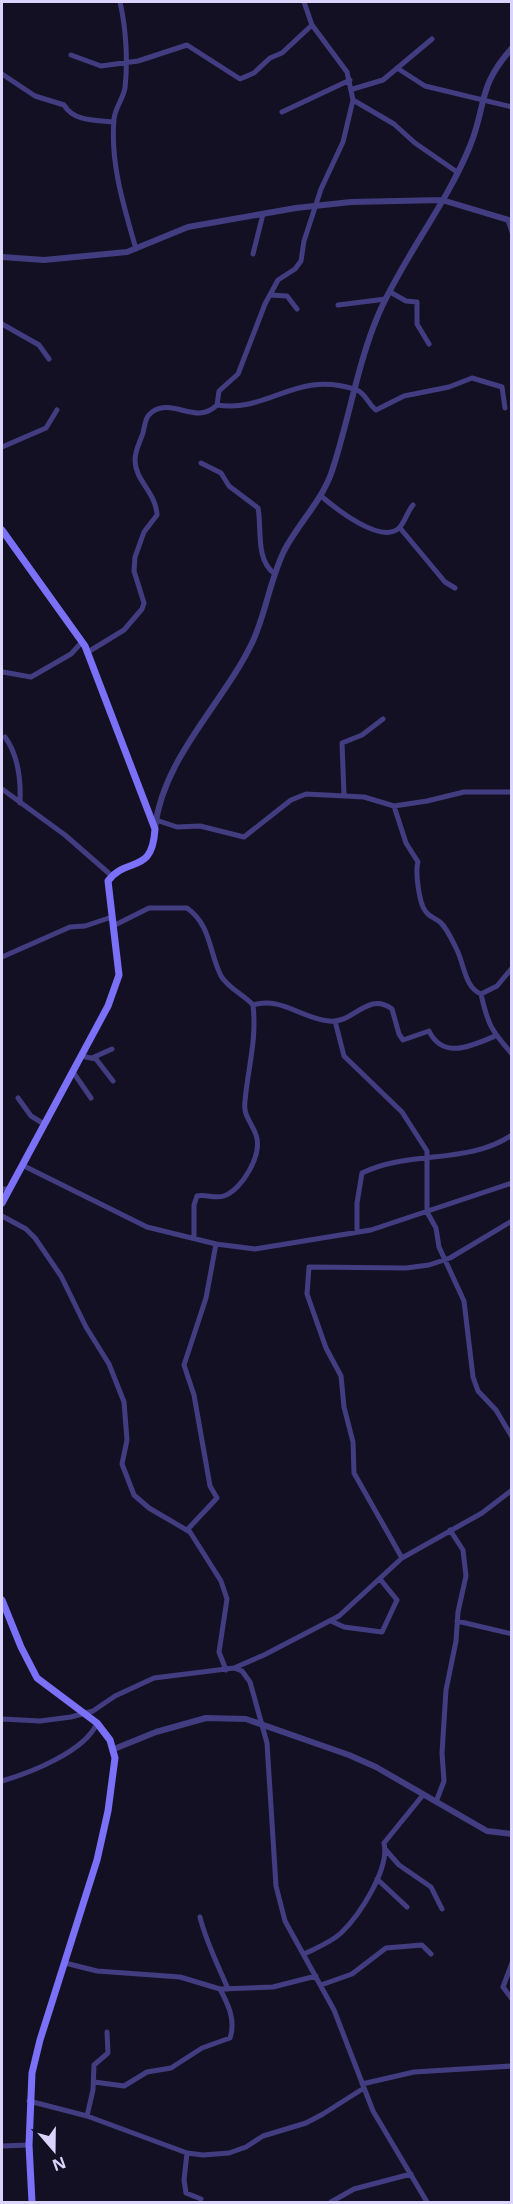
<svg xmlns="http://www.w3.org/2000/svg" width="513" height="2204" viewBox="0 0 513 2204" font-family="'Open Sans',sans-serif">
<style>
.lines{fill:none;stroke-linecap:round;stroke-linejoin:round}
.minor{stroke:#423d81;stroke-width:5}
.tertiary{stroke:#423d81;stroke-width:6}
.secondary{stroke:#7a71f8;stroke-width:7}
</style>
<rect width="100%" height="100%" fill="#141024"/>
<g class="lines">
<path class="minor" d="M120 2C126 28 128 61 125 88 123 99 115 108 114 119 110 163 124 207 136 249
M71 55 101 66 138 61 187 45 240 79 254 73 270 58 282 53 312 25
M397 68 425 86 512 107
M2 74 35 96 64 105C74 122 96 120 114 122
M353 89 383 80 432 39
M353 100 394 124 415 143 457 172
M282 112 350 80
M508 220 512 232
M253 254 263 214
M390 292 406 301 417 302V324L429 344
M270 295 287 296 297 309
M338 305 386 299
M2 324 39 345 49 359
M217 405C270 413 296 369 357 390 365 393 369 405 376 410L404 396 449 387 472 378 502 387 505 408
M2 447 46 428 57 410
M201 463 221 473 229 486 258 508C262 527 255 561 275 574
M321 496C335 508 381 545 399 528 405 522 407 512 413 505
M400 528 445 582 455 588
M88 652 124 630 142 609 144 603 134 571 135 557 144 532 157 515C156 492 135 481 135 460 135 450 140 442 143 433 145 425 145 417 152 412 173 397 196 426 217 405L219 391 238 374 265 304 278 280 295 269 301 261 304 241 321 189 343 142 353 100 347 72 312 25 304 2
M3 672 31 677 71 654 82 642
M5 737C18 755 21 781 20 803
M2 789 65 835 112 876
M344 795 342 743 362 735 383 719
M394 806 406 843 418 862C415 871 419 898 423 907 428 917 432 916 440 922 447 928 453 942 457 950 464 964 465 988 481 994 488 1025 491 1030 512 1054
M156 820 177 827 200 826 244 837 291 800 306 794 364 797 394 806 427 801 464 792H512
M113 926 149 908H187C211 925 209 952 221 976 228 988 244 995 253 1005 257 1040 248 1067 245 1101 243 1116 251 1121 256 1135 263 1154 242 1190 224 1196 215 1199 206 1194 197 1196L194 1205V1237
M2 957 70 927 85 926 112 917
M481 994 497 986 512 968
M253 1005C280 996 303 1019 329 1021 354 1024 367 991 392 1009L399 1034 403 1040 429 1031C443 1060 472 1046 495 1036
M335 1021 344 1056 402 1112 427 1151V1212L436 1228 439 1247 464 1301 473 1377 478 1391 496 1410 512 1437
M81 1056 96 1059 113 1081
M92 1058 112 1049
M73 1072 91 1098
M18 1098 31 1116 44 1124
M22 1165 147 1227 216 1244 255 1249 371 1230 512 1183
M2 1189H8
M2 1216 26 1229 35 1238 61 1276 86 1327 109 1364 124 1402 127 1440 122 1464 134 1495 149 1508 190 1532 221 1581 227 1599 219 1652 226 1670
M357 1231V1203L362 1173C408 1150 468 1165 512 1135
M187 1530 217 1498 210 1486 194 1395 184 1365 206 1298 216 1244
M402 1558 354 1473 353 1442 344 1407 341 1376 326 1348 307 1294 309 1267 406 1268 429 1265 450 1258 512 1221
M331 1621 344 1627 382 1632 397 1600 380 1579
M457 1621 512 1634
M234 1668 242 1671 250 1682 267 1743 276 1886 285 1921 334 2010 373 2111 427 2202
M2 1719 40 1721 71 1717 93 1711 115 1696 154 1678 234 1668 264 1655 339 1616 402 1558 482 1513 512 1490
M2 1781C29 1773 85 1752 97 1723
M436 1802 444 1781 442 1753 446 1690 456 1641 458 1612 466 1576 463 1550 450 1530
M385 1849 399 1865 431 1887 442 1909
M377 1879 407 1907
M200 1917C206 1942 218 1965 228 1989
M304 1954C316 1948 330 1943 341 1933 359 1916 390 1869 384 1843L423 1795
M65 1963 97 1971 180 1977 220 1989 273 1987 316 1976
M512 1963 503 1987 512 1999
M321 1985 352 1974 386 1948 422 1945 431 1954
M94 2082 124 2086 147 2072 171 2068 202 2048 230 2038C236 2020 228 2004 220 1989
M362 2084 414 2072 512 2066
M29 2101 87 2116 187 2153 203 2155 229 2153 246 2147 263 2136 306 2123 323 2114 364 2088
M87 2116 93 2090 94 2065 108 2053 107 2032
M2 2146 29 2145
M187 2153 184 2180 186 2193 201 2199
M331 2202 354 2189 411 2174"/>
<path class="tertiary" d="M2 257 44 260 127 252 188 227 296 208 351 202 442 200 512 221
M155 828C163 757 224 703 253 641 266 612 270 580 284 551 298 524 320 503 331 474 349 421 357 364 379 313 404 256 446 205 470 146 487 104 477 87 512 48
M114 1749 156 1732 206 1718 246 1719 349 1755 376 1767 487 1831 512 1834"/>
<path class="secondary" d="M2 530 85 646 155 829C152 876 128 855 108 881L119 975 108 1006 2 1203
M2 1600 21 1647 37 1678 97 1723 110 1740 115 1758 108 1811 97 1860 40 2040 32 2073 29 2145 32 2202"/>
</g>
<rect width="513" height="2204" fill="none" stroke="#dbd5fd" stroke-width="6"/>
<g transform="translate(54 2150) rotate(160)" stroke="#141024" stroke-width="4.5" paint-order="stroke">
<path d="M0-4.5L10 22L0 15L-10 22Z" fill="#dbd5fd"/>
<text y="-9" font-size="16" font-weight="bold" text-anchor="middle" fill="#dbd5fd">N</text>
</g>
</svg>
